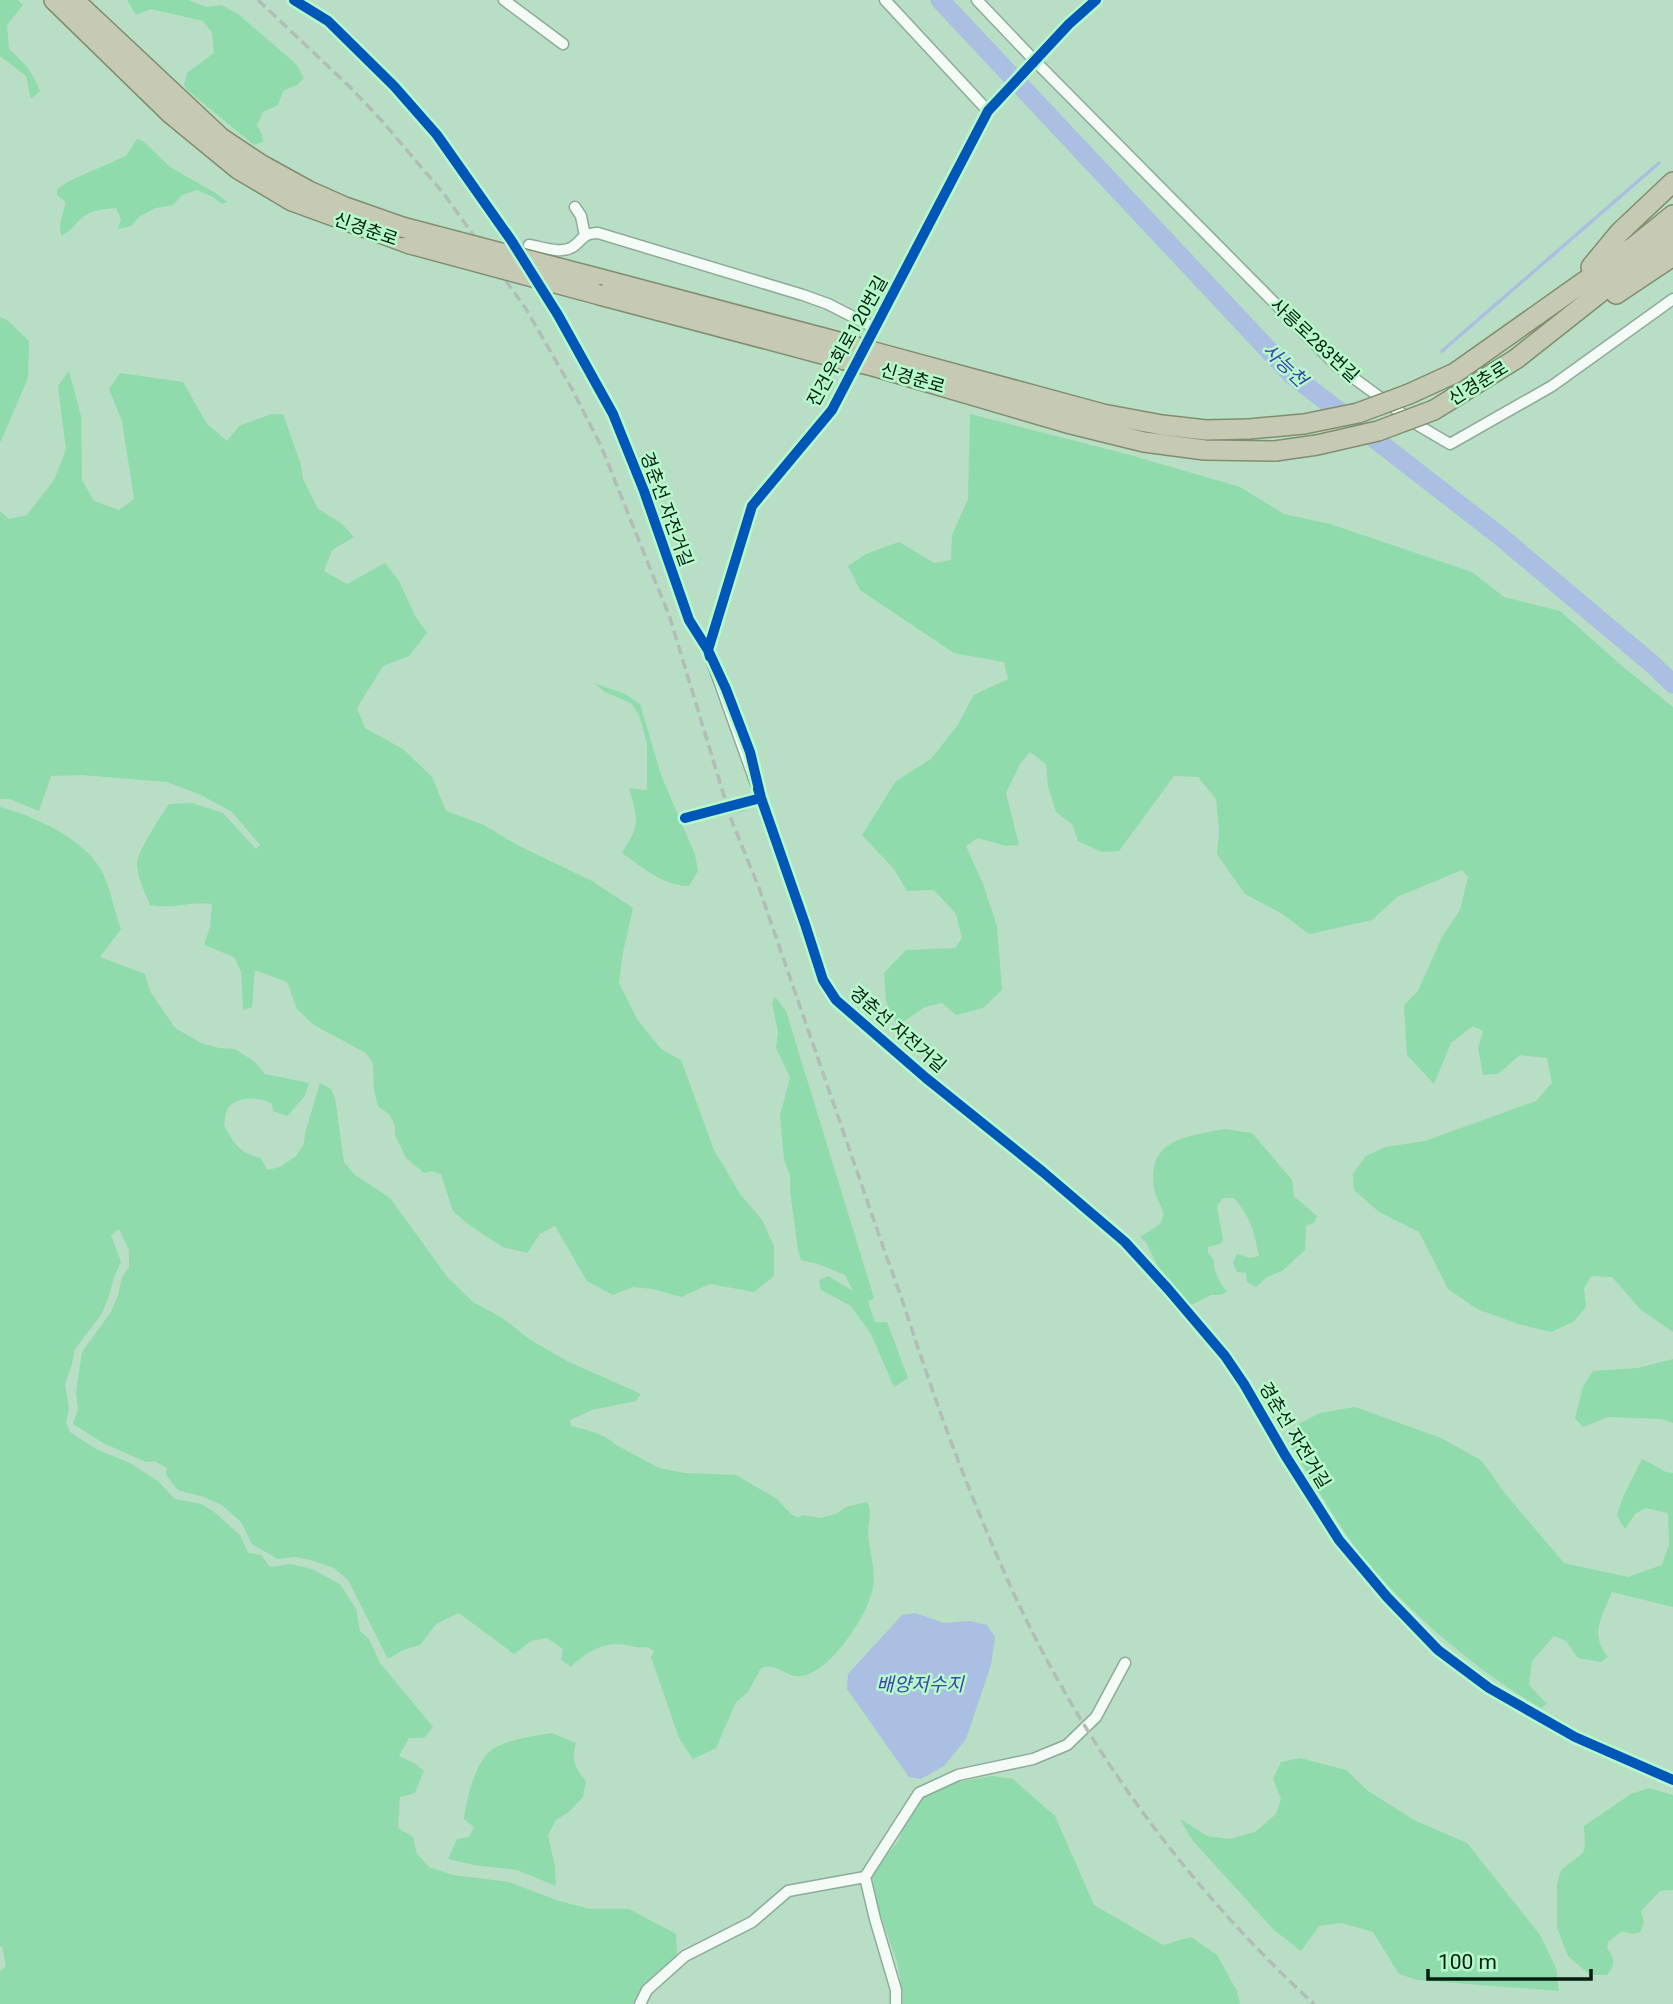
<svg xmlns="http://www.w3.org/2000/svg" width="1673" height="2004" viewBox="0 0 1673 2004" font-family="Roboto,'Noto Sans KR',sans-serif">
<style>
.green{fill:#8fdbac}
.water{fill:#abbfe2}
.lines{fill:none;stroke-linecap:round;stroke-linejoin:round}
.stream{stroke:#abbfe2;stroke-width:3.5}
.river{stroke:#abbfe2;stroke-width:19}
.street-casing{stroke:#8dab98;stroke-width:13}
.highway-casing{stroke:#7f8e6f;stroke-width:22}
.street{stroke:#f4faf6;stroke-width:10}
.highway{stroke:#c6c9b3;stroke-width:19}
.rail{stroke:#b3bdb7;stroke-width:3.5;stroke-dasharray:10 5;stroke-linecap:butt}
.street-bridge-casing{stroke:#8dab98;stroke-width:13;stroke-linecap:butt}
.highway-bridge-casing{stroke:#7f8e6f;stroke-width:22;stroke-linecap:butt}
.street-bridge{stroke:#f4faf6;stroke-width:10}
.highway-bridge{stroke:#c6c9b3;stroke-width:19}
.cycleway-casing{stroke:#b6facc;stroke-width:15}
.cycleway{stroke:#0057b8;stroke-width:10}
.labels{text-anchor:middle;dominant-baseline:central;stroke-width:5;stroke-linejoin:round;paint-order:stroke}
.street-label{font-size:18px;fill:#031e0e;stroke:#b6facc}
.water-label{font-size:19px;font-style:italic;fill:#3d43b2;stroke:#b6facc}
</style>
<rect width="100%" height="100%" fill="#b8dec5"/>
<path class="green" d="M0 0H18L23 5 7 25 9 49C26 65 31 69 40 91L31 99 26 76 0 56Z
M127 0H188L206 7 221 5 238 14 296 64 304 78 297 85 283 91 278 105 263 112 257 125 262 135 263 142 254 145 187 90 184 85 187 73 214 53 212 32 203 21 151 9 136 15Z
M137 139 143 141 170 167 217 194 227 202 222 204 213 197 197 190 182 195 173 205 156 208 140 216 131 226 118 229 121 219 116 208C105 209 92 210 83 217 74 224 74 229 61 236L60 224 66 202 57 195V189L71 180 126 156Z
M0 317 7 320 29 341 28 378 0 443Z
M69 371 81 416 82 480 94 501 119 510 134 499 122 421 109 389 120 373 183 382 207 424 227 441 239 426 272 414H283L301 465 303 479 318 509 341 523 354 537 332 550 324 571 347 584 385 563 399 581 415 616 427 633 409 656 383 666 357 708 365 728 403 749 432 777 446 811 484 825 517 845 592 881 633 908 623 952 619 983 637 1019 661 1049 681 1060 714 1150 740 1194 762 1220 774 1246V1276L754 1292 710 1284 681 1297 653 1289 633 1287 613 1295 587 1281 555 1226 540 1234 527 1253 503 1247 469 1225 453 1211 441 1174 431 1171 424 1173 406 1158 395 1135V1126L390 1115 378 1106 374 1090 373 1064 366 1053 314 1025 297 1009 287 982 255 970 252 1007 243 1010 241 971 234 957 204 945 210 927 212 904C191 901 171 910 150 905 145 893 137 877 137 863 138 850 161 816 169 804L192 803 223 813 256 849 260 845 232 812 201 795 167 782 81 775 51 776 39 811 9 799H0V511L9 519 27 515 54 480 66 450 58 386Z
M970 414 1130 455 1240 487 1284 514 1330 524 1472 572 1504 597 1560 611 1622 666 1673 707V1332L1640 1309 1612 1277 1591 1276 1584 1288 1586 1307 1573 1322 1551 1332 1518 1324 1477 1309 1448 1289 1419 1232 1379 1212 1354 1190 1353 1174 1366 1156 1385 1147 1425 1141 1536 1101 1552 1083 1547 1058 1520 1055 1498 1074 1483 1075 1478 1048 1483 1031 1473 1026 1451 1043 1434 1084 1407 1055 1404 1005 1418 991 1442 937 1460 910 1468 877 1462 870 1397 897 1372 920 1309 934 1281 913 1245 894 1217 854 1219 831 1216 799 1198 777 1174 776 1119 851 1102 852 1078 841 1072 824 1056 812 1048 786 1046 764 1030 752 1020 764 1006 793 1019 845 1006 846 978 838 966 846 983 884 997 926 1002 990 983 1008 956 1015 942 1003 925 1007 897 1026 886 1001 884 973 906 950 955 948 962 938 956 914 934 890 907 891 894 869 862 835 896 781 931 759 957 726 974 695 1008 679 1004 662 954 653 860 590 848 566 866 554 899 542 934 563 951 560 952 535 968 499Z
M594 683 625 694 640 704 661 775 695 855 698 871 689 886C664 886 643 868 622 853 641 823 638 821 629 788L647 790V743L639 715 631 703 605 692Z
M0 807C32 815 82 838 100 868 111 887 113 909 121 929L100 957 145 974 150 991 175 1028 201 1043 219 1048 235 1049 255 1062 265 1074 309 1083 305 1096 287 1116 273 1111 272 1104C261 1097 237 1095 228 1108 225 1113 225 1121 224 1126 235 1144 239 1153 261 1158L267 1170 280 1167 296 1156 304 1144 305 1133 320 1083 331 1089 335 1098 344 1162 355 1175 390 1198 448 1278 473 1302 504 1319 529 1339 567 1361 641 1394 636 1401 592 1410 570 1420 571 1426C586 1430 604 1433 616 1445L659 1468 685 1473 736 1475 777 1499 791 1514 798 1518 803 1515 820 1518 836 1514 846 1507 867 1502C873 1512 868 1522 868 1533 869 1552 876 1568 873 1587 869 1614 830 1673 801 1676 788 1678 781 1667 771 1667 768 1666 764 1667 761 1668L748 1692 736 1702 716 1748 693 1759 679 1738 651 1657 654 1651 648 1647C636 1649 627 1644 615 1644 597 1645 583 1655 571 1667L561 1660 563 1649 547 1638 531 1641 514 1654 459 1613 436 1624 420 1645 403 1650 388 1659 348 1580 334 1568 311 1560 295 1557 278 1559 252 1544 241 1522 222 1505 204 1497 178 1490 166 1475 167 1468 154 1461 146 1462 103 1443 73 1424 78 1409 76 1392 82 1352 111 1312 118 1295 122 1277 129 1267V1250L119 1229 111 1235 121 1262 114 1277 109 1296 101 1315 75 1349 72 1364 65 1384 69 1409 66 1422 70 1432 96 1449 130 1463 158 1481 175 1499 201 1504 213 1511 240 1535 248 1553 261 1555 270 1567 290 1564 312 1569 340 1584 356 1609 360 1631 369 1639 380 1663 433 1727 424 1738H409L399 1756 414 1763 424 1771 415 1793 400 1797 398 1828 413 1837 417 1854 429 1867 453 1875 509 1882 559 1901 590 1909H629L676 1934 677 1958 639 1991 633 2004H0V1971L6 1966 2 1947 0 1946Z
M775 997 786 1011 874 1298 868 1302 875 1322H887L908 1378 894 1387 871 1334 851 1306 821 1290 819 1280 828 1276 853 1291 845 1275 818 1264 801 1260 798 1250 790 1191V1175L784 1160 780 1116 790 1077 776 1048 778 1032 772 1003Z
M1224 1129 1252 1133 1292 1180 1294 1196 1317 1216 1314 1223 1306 1225 1305 1250 1282 1271 1267 1277 1256 1287 1247 1282 1246 1273 1237 1272 1233 1263 1237 1254 1250 1258 1259 1256C1254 1231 1251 1218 1234 1198H1223L1217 1206 1223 1240 1220 1244 1208 1247V1253L1214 1260C1214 1273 1219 1282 1227 1292L1220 1295H1211L1191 1305 1158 1267 1146 1242 1140 1237 1160 1224 1164 1214C1161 1206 1156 1197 1154 1188 1147 1138 1188 1137 1224 1129Z
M1673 1359V1423L1661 1419 1608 1417 1583 1427 1575 1418 1583 1387 1593 1371 1638 1368Z
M1355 1407 1441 1438 1482 1461 1503 1491 1564 1563 1628 1577 1662 1565 1669 1544 1668 1513 1645 1508 1635 1514 1625 1529 1617 1516 1623 1497 1642 1459 1666 1472 1673 1473V1607L1612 1592C1602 1617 1589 1634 1608 1657L1601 1662 1578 1658 1566 1641 1554 1636 1532 1661 1529 1685 1547 1704 1541 1708C1477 1671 1410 1614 1363 1557 1336 1523 1314 1483 1290 1445L1295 1426 1320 1413Z
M552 1733 576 1743C571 1761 575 1768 586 1781L583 1797 569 1812 556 1820 548 1835 555 1867 556 1886 517 1870 474 1865 448 1859 457 1839 469 1837 474 1827 464 1819C466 1800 476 1759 493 1749 510 1739 533 1736 552 1733Z
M1300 1758 1346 1770 1368 1791 1414 1820 1467 1843 1540 1935 1556 1968 1559 1991 1417 1980 1399 1974 1373 1932 1342 1923 1319 1926 1301 1951 1274 1930 1193 1841 1179 1818 1207 1836 1230 1839 1255 1832 1276 1814 1281 1799 1273 1779 1281 1762Z
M992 1776 1013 1779 1055 1816 1094 1905 1163 1945 1191 1937 1217 1955 1237 1991 1240 2004H903V1994L897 1962 882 1919 872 1896 870 1874 898 1842 907 1817 924 1797 957 1782Z
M1649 1788 1673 1795V1890L1660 1891 1641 1911 1644 1923 1640 1932 1634 1934 1622 1931 1608 1942 1607 1948C1615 1958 1615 1966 1607 1975H1590L1568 1956 1557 1928V1884L1561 1870 1583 1853 1585 1846 1584 1826 1631 1794Z"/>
<path class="water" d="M915 1613 944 1623 970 1621 987 1625 995 1637 991 1665 966 1739 944 1766 921 1779 909 1777 847 1689 848 1674 902 1615Z"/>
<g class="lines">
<path class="stream" d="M1442 351 1659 163"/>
<path class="river" d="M940 0 1291 374 1501 537 1651 663 1673 684"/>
<g class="street-casing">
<path id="street" d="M504 0 563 44
M885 0 988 111
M977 0 1035 61 1336 365 1416 424 1450 444 1552 386 1673 299
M575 207 581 216 585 236
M529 245C542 247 562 255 574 246 585 238 581 234 598 233L803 295 828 304 875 328
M740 805 761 798 708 650 752 506 832 410 988 111 1069 24 1096 0
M685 818 710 812
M865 1877 875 1919 896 1990V2004
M640 2004 647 1990 685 1956 752 1922 788 1891 865 1877 919 1793 958 1775 1033 1759 1067 1745 1096 1717 1125 1663"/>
</g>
<g class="highway-casing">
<path id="highway" d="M54 0 171 114 238 169 292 201 410 244
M74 0 221 138 260 164 309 191 345 207 402 227
M1591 267 1619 233 1673 182
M593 277 850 345
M1616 294 1673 256
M600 295 845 360
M874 352 1103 414 1162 425 1206 430 1249 429
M869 365 1067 423 1144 442 1205 450 1275 451
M1409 394 1455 373 1636 245 1673 215
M1434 410 1516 359 1673 235"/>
</g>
<use href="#street" class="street"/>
<use href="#highway" class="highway"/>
<path class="rail" d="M258 0 350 87 382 121 444 194 526 309 572 389 601 446 670 618 731 819 759 888 888 1261C904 1302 916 1344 931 1386 955 1456 983 1525 1013 1592 1085 1748 1188 1888 1314 2004"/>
<g class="street-bridge-casing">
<path id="street-bridge" d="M710 812 740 805"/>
</g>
<g class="highway-bridge-casing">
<path id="highway-bridge" d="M402 227 593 277
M410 244 600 295
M850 345 874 352
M845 360 869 365
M1249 429 1304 424 1358 413 1409 394
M1275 451 1317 445 1378 431 1434 410"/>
</g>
<use href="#street-bridge" class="street-bridge"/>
<use href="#highway-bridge" class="highway-bridge"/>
<g class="cycleway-casing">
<path id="cycleway" d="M294 0 328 21 394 86 437 135 511 240 558 315 613 414 644 491 689 620 708 650 726 689 750 752 761 798 805 924 823 980 836 1000 926 1078 1043 1172 1125 1242 1168 1289 1225 1356 1244 1384 1285 1455 1339 1540 1387 1597 1438 1650 1489 1688 1575 1737 1673 1780
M710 657 708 650 752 506 832 410 988 111 1069 24 1096 0
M685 818 761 798 758 789"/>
</g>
<use href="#cycleway" class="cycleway"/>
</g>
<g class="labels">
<g class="street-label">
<text transform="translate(366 229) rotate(19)">신경춘로</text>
<text transform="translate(1315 340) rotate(43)">사릉로283번길</text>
<text transform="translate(847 341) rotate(-61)">진건우회로120번길</text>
<text transform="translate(913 378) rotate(16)">신경춘로</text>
<text transform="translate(1478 383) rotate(-32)">신경춘로</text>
<text transform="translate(667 509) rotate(70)">경춘선 자전거길</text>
<text transform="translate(898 1029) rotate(41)">경춘선 자전거길</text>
<text transform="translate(1295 1435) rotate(59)">경춘선 자전거길</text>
</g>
<g class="water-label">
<text transform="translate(1285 365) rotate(44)">사능천</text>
<text x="920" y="1684">배양저수지</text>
</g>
</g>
<path d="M1428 1969v10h163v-10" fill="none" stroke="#031e0e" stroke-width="3.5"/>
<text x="1438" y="1969" font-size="21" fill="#031e0e" stroke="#b6facc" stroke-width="5" paint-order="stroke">100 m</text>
</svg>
